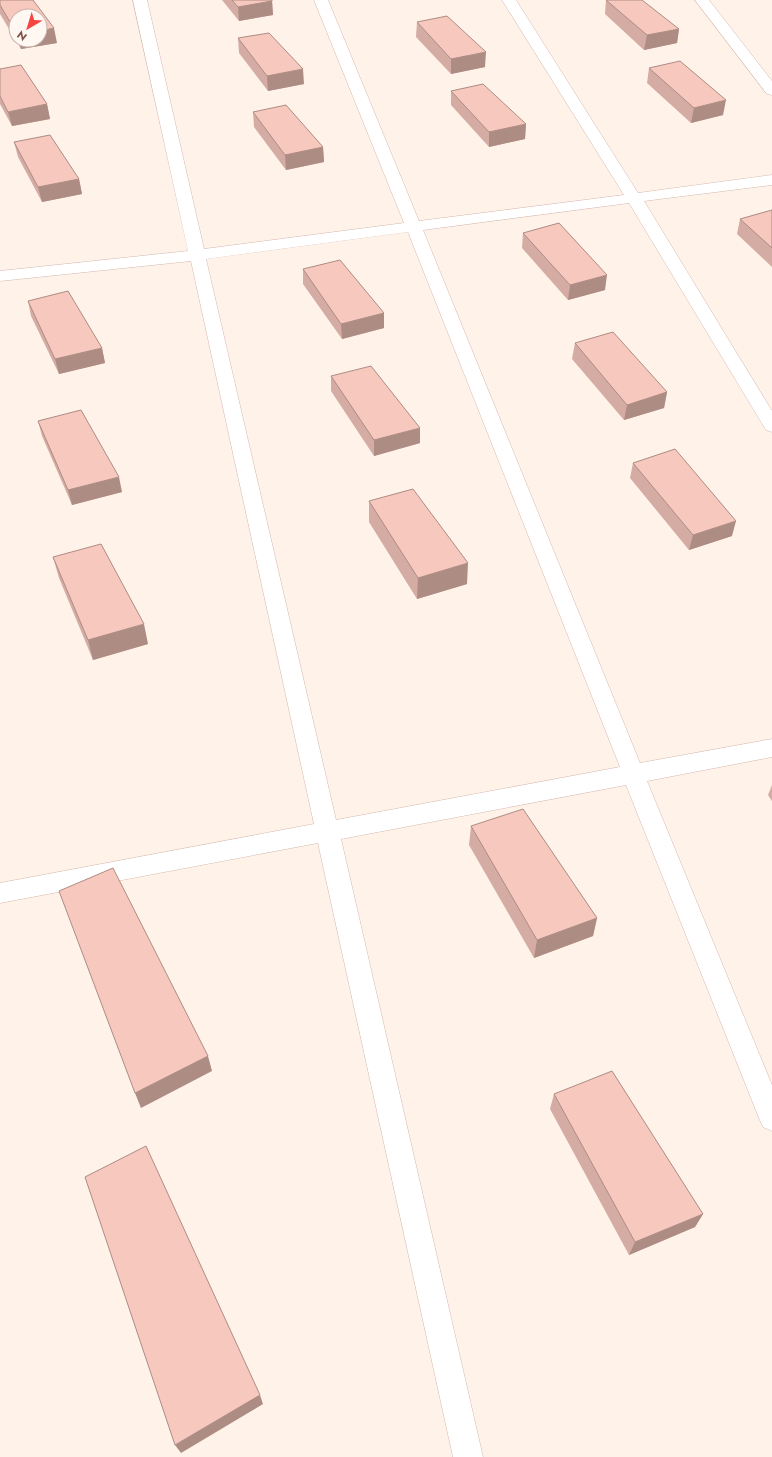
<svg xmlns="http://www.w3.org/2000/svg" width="772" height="1457" viewBox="0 0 772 1457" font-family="Jost,sans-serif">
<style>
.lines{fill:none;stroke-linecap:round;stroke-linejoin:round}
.street-casing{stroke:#d5b8af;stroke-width:1}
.street{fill:#fff;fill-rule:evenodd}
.wall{fill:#d4aca3;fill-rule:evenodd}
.shaded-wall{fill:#ad8c84}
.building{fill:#f7c8bd;stroke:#ad8c84}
</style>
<rect width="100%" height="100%" fill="#fff2e9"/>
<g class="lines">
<g class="street-casing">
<path id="street" d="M133 0H147L204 249 404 223 314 0H328L419 221 624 195 502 0H516L638 193 772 175V185L644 201 772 411V432L766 430 629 203 423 230 640 763 772 739V757L647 781 772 1085V1131L763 1127 759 1118 626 785 341 839 483 1457H453L318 843 0 903V883L314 824 191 261 0 281V271L188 251ZM408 232 620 767 336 820 206 259Z
M695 0H709L772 81V95L767 94Z"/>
</g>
<use href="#street" class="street"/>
</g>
<path class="wall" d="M0 0 57 43 21 49 0 14ZM16 16 40 40H16Z
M222 0H272L273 15 239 21Z
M606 0 679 29 677 43 644 50 605 14Z
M417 22 485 67 451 74 416 37Z
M238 38 304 84 268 91 239 53Z
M649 68 723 115 691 123 647 83Z
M0 69 47 104 50 119 12 126 0 104Z
M451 91 526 124 525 139 489 147 451 105Z
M253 112 323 147 324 162 286 170 254 127Z
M14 142 79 179 82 194 42 202 18 157Z
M772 210V267L737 234 740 219Z
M523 233 605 290 568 300 522 248Z
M303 269 384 313V328L342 339 303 284Z
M28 301 102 348 105 363 59 374 31 316Z
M575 343 667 392 664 408 624 420 572 359Z
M331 376 420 443 374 456 331 391Z
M38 421 122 492 72 505 42 436Z
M633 463 732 536 689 550 630 478Z
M369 501 467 584 417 599 369 522Z
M53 557 148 644 93 660 59 578Z
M772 785V801L768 795Z
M471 826 597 918 593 936 534 958 469 845Z
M554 1094 703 1214 695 1227 629 1255 550 1109Z"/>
<path class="shaded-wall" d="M272 1 273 15 239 21 238 7Z
M54 28 57 43 21 49 19 40H40V31Z
M679 29 677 43 644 50 647 35Z
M486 52 485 67 451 74V59Z
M303 69 304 84 268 91 267 76Z
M726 100 723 115 691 123 694 108Z
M47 104 50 119 12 126 8 112Z
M526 124 525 139 489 147V132Z
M323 147 324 162 286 170 285 155Z
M79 179 82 194 42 202 38 187Z
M607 275 605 290 568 300 570 285Z
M384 313V328L342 339 341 324Z
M102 348 105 363 59 374 55 359Z
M667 392 664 408 624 420 627 405Z
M420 428V443L374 456V440Z
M119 477 122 492 72 505 68 490Z
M736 521 732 536 689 550 693 535Z
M468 563 467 584 417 599 418 578Z
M144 624 148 644 93 660 88 640Z
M597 918 593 936 534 958 537 940Z
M208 1056 212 1071 141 1108 135 1093Z
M703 1214 695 1227 629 1255 635 1242Z
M260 1395 263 1404 181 1453 175 1445Z"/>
<path class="building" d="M0 0H33L54 28 40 31V16H16V32L0 5Z
M232 0H272V1L238 7Z
M606 0H642L679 29 647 35Z
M447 16 486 52 451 59 417 22Z
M269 33 303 69 267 76 238 38Z
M680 61 726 100 694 108 649 68Z
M21 65 47 104 8 112 0 96V69Z
M483 84 526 124 489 132 451 91Z
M286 105 323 147 285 155 253 112Z
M50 135 79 179 38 187 14 142Z
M772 210V248L740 219Z
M559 223 607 275 570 285 523 233Z
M340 260 384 313 341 324 303 269Z
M68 291 102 348 55 359 28 301Z
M613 332 667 392 627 405 575 343Z
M371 366 420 428 374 440 331 376Z
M81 410 119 477 68 490 38 421Z
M675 449 736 521 693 535 633 463Z
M413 489 468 563 418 578 369 501Z
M101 544 144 624 88 640 53 557Z
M523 809 597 918 537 940 471 826Z
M113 868 208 1056 135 1093 59 891Z
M612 1071 703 1214 635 1242 554 1094Z
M146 1146 260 1395 175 1445 85 1177Z"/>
<g transform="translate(28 28) rotate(218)"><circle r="19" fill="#fff7f1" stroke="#cbb4ad"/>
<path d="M0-3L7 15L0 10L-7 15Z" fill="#f54541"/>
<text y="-6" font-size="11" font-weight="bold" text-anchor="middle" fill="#7d5048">N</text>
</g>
</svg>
